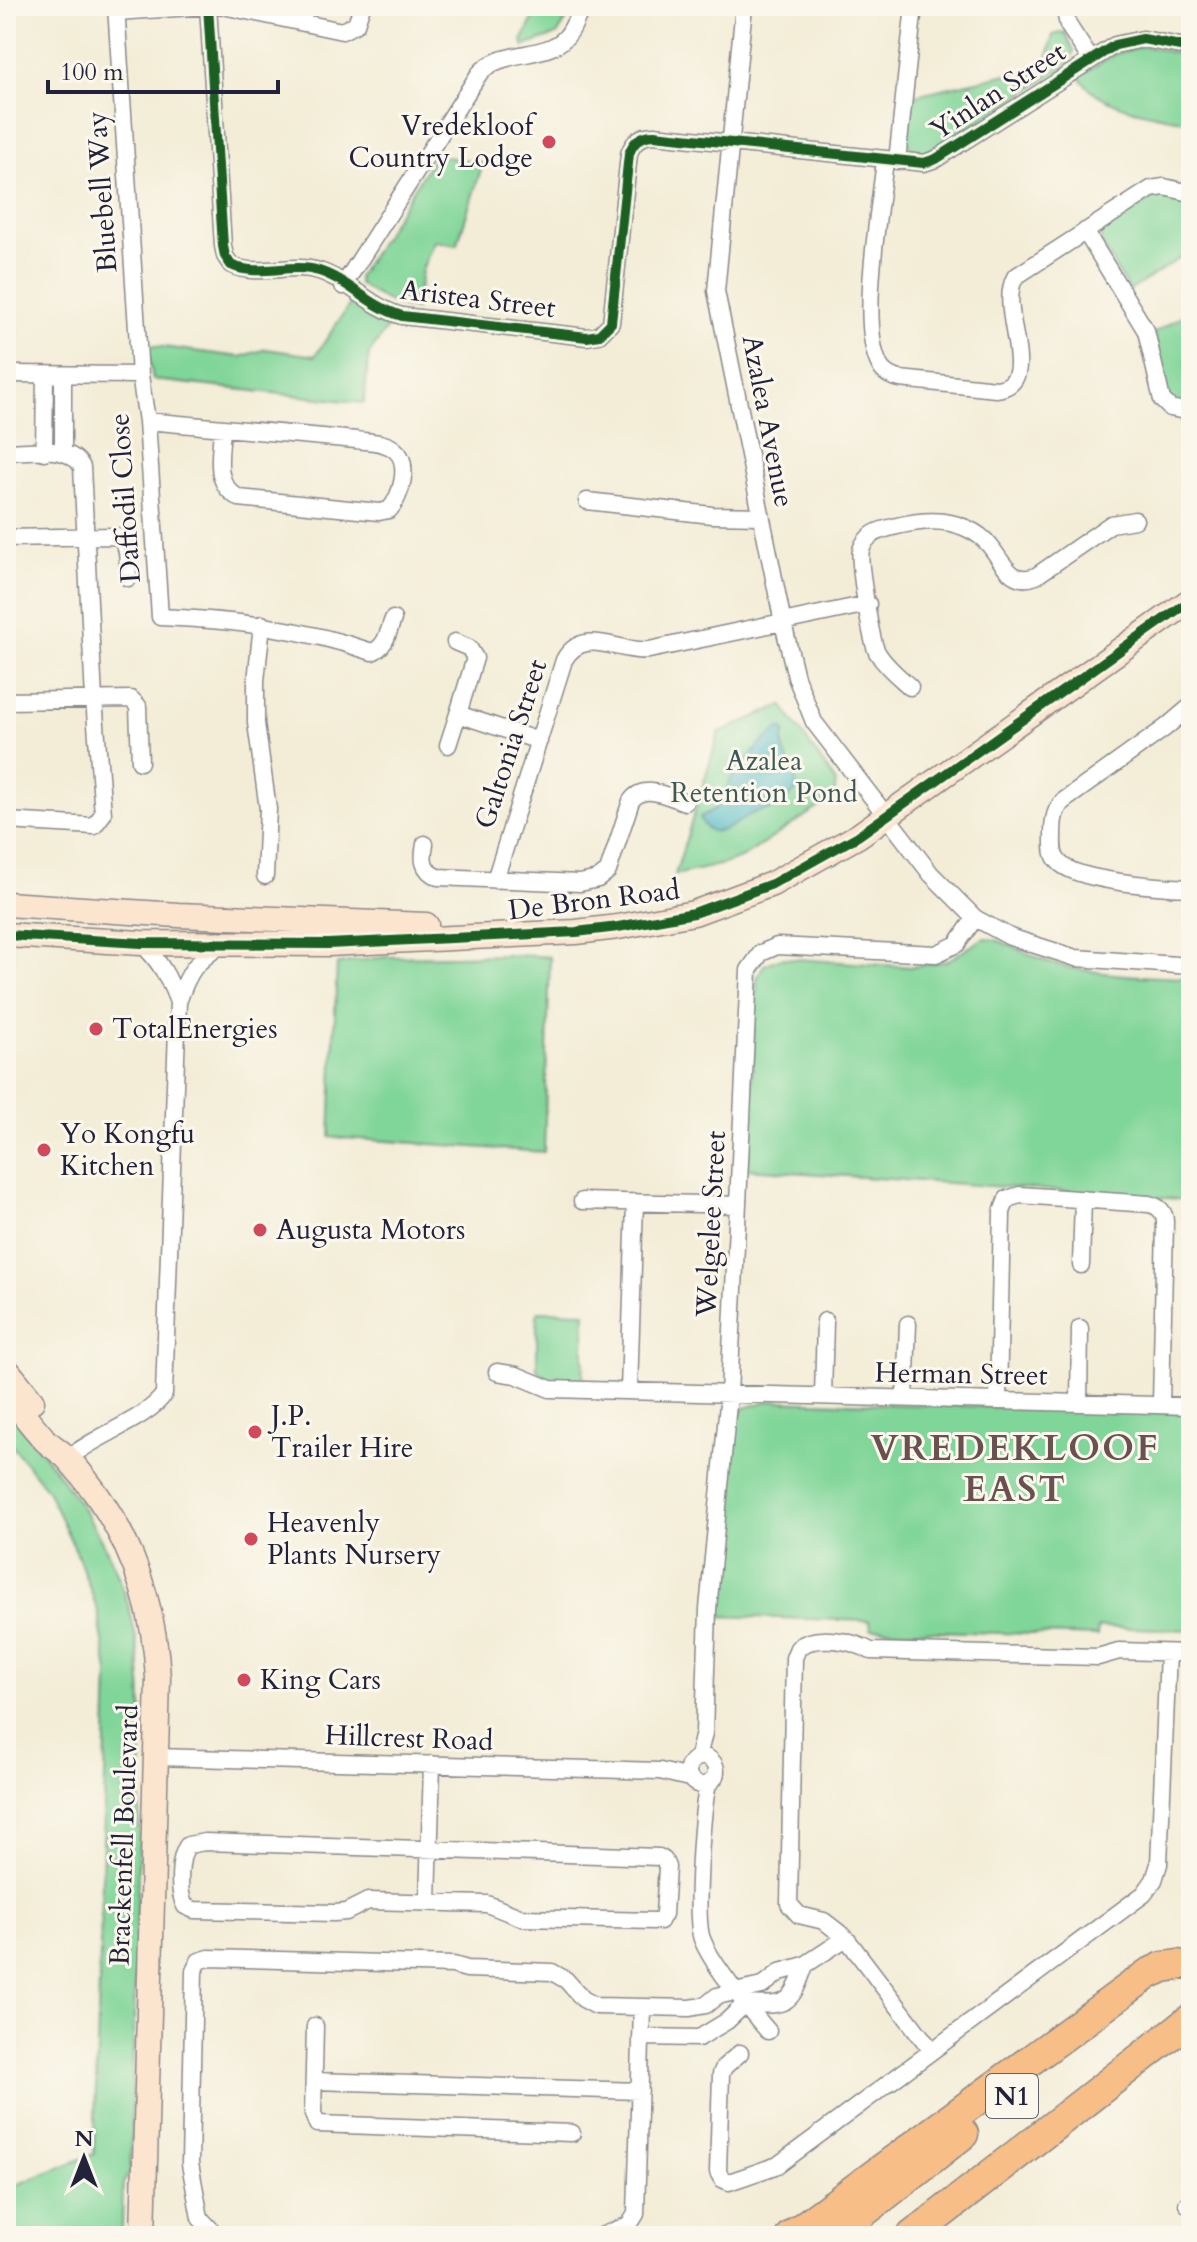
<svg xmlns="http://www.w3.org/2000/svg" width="1197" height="2242" viewBox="0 0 1197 2242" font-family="Cardo,serif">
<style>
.green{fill:#80d598;stroke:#517c6a;stroke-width:2}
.water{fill:#48b6c3;stroke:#356c7f;stroke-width:2}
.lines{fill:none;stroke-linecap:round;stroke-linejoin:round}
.street-casing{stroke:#8a8889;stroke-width:19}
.secondary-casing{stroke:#8a8889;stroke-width:27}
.highway-casing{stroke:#8a8889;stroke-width:33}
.street{stroke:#fff;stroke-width:16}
.secondary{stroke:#fce5cf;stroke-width:24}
.highway{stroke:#f7be87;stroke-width:30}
.cycleway-casing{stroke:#fbf7ec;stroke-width:15}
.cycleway{stroke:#1b5e20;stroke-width:10}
.poi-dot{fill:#d1495b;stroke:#fbf7ec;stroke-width:3}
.labels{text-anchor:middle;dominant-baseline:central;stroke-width:6;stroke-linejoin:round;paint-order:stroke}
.shield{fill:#fbf7ec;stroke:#636270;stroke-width:2}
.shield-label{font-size:26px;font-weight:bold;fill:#22223b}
.street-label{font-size:28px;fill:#22223b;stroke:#fbf7ec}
.poi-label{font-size:28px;fill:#22223b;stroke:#fbf7ec;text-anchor:start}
.park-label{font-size:28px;fill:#3e5857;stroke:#fbf7ec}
.district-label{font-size:36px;font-weight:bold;letter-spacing:2px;fill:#6a5150;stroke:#fbf7ec}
</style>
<rect width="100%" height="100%" fill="#fbf7ec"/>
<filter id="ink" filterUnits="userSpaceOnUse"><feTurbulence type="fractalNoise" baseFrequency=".0125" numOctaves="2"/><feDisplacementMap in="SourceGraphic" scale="16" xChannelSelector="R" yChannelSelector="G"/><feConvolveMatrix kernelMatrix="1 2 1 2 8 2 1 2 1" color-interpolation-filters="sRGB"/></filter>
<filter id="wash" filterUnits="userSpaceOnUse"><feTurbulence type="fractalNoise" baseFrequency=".006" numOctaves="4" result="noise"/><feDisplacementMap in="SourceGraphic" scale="32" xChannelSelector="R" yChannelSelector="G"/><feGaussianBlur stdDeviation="1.8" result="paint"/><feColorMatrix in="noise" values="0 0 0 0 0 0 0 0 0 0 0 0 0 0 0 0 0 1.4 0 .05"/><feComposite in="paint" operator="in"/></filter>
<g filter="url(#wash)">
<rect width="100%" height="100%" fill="#f3edd7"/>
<path class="green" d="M539 6H575L557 35 524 46 522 41Z
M1065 32 1074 51 1068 65 928 154C896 160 909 115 911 96L1007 74H1044L1053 35Z
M1143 46 1191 56V122C1157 115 1099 109 1079 76L1115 54Z
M435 155 483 163 457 245 434 241 422 270 416 309C393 306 378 297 359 284L358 277Z
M1161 194 1191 200V251L1129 291 1100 241 1101 231Z
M352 301 391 322 369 354 364 403 153 380 147 345 240 357 266 349 315 356Z
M1185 314 1191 317V405L1177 404 1167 396 1154 333Z
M782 705 836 782 834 797 743 857 724 864 675 875 719 733Z
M984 938C1004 939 1032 958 1054 964 1097 975 1147 977 1191 978V1200L748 1169 757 978 764 965 781 958 912 967 947 961Z
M522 955 550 957 544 1152 330 1137 337 964 385 957Z
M539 1311 585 1312 583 1383 552 1382 537 1370V1313Z
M768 1401 1191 1412V1630L1098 1627 1097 1636 871 1629 870 1621 716 1616 736 1421 744 1408Z
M6 1407C89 1511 143 1576 142 1716L130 2173 123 2183 122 2229 126 2236H6V2189L94 2154 108 1672 98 1611 76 1551 47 1490 6 1438Z"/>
<path class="water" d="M778 729H783L785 732C776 755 800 769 796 791 790 796 783 804 776 807 768 811 759 810 751 814 735 824 710 846 700 817L717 808 731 779 759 746Z"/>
</g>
<g filter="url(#ink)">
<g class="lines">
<g class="street-casing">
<path id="street" d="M116 6 140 375 147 421 160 617C233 620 303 628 372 652 386 647 388 632 393 619
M208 6 223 246 225 256 231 265C259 278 290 262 319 271 348 280 370 307 402 316L587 337 599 335 611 323 629 154C633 142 641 135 654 135L924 163 936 159 1115 45 1143 39 1191 48
M223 6 342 31 356 24 362 6
M744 6 716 291 783 623 796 677 814 722 931 874 975 918 1010 937 1076 958 1191 966
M1064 6 1068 25 1091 60
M116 12 207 6
M885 160C880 208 858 326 880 366 884 374 891 377 900 379L996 389C1044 384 996 312 1015 277L1151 189 1164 187 1191 193
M897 161 914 6
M1085 231 1146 331 1162 400 1170 408 1191 412
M343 286 479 74C500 49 544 59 564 39 573 31 577 17 582 6
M6 374 140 375
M147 421 356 440C368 442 385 441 395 450 411 463 401 498 389 510L379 512 239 498C212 483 221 455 222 428
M6 452C30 452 69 443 82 467L94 699 103 814 94 826 6 821
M44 452 45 375
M63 452V375
M587 501 712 515 761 516
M6 538 116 536C131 543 127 563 128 578
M262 624 256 681V723L268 809 265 876
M455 642 469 648 475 658 458 714 539 741
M910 687C898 676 885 666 877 652 871 641 858 561 861 550 864 540 872 533 882 530 909 522 940 516 966 528 975 532 984 538 990 546 1003 562 1011 586 1036 576L1111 524 1135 520
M6 701 131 699 138 706 140 762
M1191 706 1165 728 1062 802C1053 813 1053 824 1053 837 1053 846 1052 854 1058 861 1074 882 1164 887 1191 888
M448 745 458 714
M425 844C422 859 422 870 438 877L580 883 598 879 608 871 631 801C644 783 667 796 685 802
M495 880 564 660C584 625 619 654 649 650L868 604
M141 943C160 961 169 978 178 1002
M582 1201 738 1205
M1081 1265 1083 1199
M497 1372 516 1375 550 1389 1191 1406
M629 1391 635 1202
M823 1396 825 1321
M905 1398 908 1324
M998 1401 1002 1212 1007 1199 1020 1195 1149 1204C1159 1206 1165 1212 1165 1222L1161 1405
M1079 1403 1080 1328
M68 1459C93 1436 147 1420 164 1394L178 1002C189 971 194 963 221 945
M688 1771a14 14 0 1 1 28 0a14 14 0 1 1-28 0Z
M156 1757 660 1771 689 1778
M698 1757 704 1733 708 1609 729 1394 749 970 761 953 777 946 936 954 957 944 975 918
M708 1784C702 1810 694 1917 702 1939 712 1965 749 2009 768 2031
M205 1842 659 1857 664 1860 667 1867 664 1914 660 1921H655L522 1918 487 1904 368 1901 346 1912 334 1913 194 1910 185 1906C178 1893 178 1858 188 1845Z
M428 1902 432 1764
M315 2026 313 2114 317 2124 572 2133
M641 2037 699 2038 727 2021 745 2004C787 2006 791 2006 805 1965
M932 2051 846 1938 824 1921 799 1915 789 1904 794 1658 798 1648C815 1633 853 1641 871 1651L1098 1657 1119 1651 1191 1653
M740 2053 724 2067 721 2074 718 2172 722 2179 729 2182 778 2165 1144 1894 1154 1880 1159 1864 1168 1653
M314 2081 640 2091
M1187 2204H1191
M217 2236 200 2218 190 2164 194 1971 199 1961 209 1958 453 1965 467 1969 552 1972 566 1980 583 1999 596 2006 690 2008 706 2005 717 1996 762 1986 780 1972 805 1965 846 1938
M601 2236 629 2225 636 2214 642 2007"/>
</g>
<g class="secondary-casing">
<path id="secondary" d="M6 904 178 915 426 925
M6 935 141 943 328 944 576 932 618 927 694 913 772 884 858 836 1191 600
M6 1369 32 1401
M6 1392C19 1408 31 1425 45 1440 52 1447 62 1452 69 1460 125 1522 154 1595 158 1678L143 2236"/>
</g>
<g class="highway-casing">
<path id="highway" d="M791 2236 1148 1974 1163 1967 1178 1965
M833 2236 963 2134
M912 2236 1191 2019"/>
</g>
<use href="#street" class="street"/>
<use href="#secondary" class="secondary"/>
<use href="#highway" class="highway"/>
<g class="cycleway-casing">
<path id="cycleway" d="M208 6 223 246 225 256 231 265C259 278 290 262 319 271 348 280 370 307 402 316L587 337 599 335 611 323 629 154C633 142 641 135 654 135L924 163 936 159 1115 45 1143 39 1191 48
M6 935 141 943 328 944 576 932 618 927 694 913 772 884 858 836 1191 600"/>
</g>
<use href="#cycleway" class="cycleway"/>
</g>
</g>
<g class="poi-dot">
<circle cx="549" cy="142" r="8"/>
<circle cx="96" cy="1029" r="8"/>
<circle cx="44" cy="1150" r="8"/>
<circle cx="260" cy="1230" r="8"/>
<circle cx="255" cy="1432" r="8"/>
<circle cx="251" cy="1539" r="8"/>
<circle cx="244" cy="1680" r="8"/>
</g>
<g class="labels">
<rect class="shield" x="986" y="2074" width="52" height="44" rx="6"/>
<g class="shield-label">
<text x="1012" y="2096">N1</text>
</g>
<g class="street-label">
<text transform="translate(998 91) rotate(-33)">Yinlan Street</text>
<text transform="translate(102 192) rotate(-94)">Bluebell Way</text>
<text transform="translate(478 299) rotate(7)">Aristea Street</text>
<text transform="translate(768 421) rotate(79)">Azalea Avenue</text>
<text transform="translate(125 498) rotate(-94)">Daffodil Close</text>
<text transform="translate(511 744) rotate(-72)">Galtonia Street</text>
<text transform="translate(594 900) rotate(-7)">De Bron Road</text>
<text transform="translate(711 1224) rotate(-87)">Welgelee Street</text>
<text transform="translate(961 1374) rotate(1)">Herman Street</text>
<text transform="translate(409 1738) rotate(2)">Hillcrest Road</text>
<text transform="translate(124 1835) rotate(-88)">Brackenfell Boulevard</text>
</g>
<g class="poi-label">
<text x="533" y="126" text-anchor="end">Vredekloof<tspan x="533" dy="32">Country Lodge</tspan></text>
<text x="112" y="1029">TotalEnergies</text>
<text x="60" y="1134">Yo Kongfu<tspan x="60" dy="32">Kitchen</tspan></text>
<text x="276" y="1230">Augusta Motors</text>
<text x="271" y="1416">J.P.<tspan x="271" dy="32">Trailer Hire</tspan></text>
<text x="267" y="1523">Heavenly<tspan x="267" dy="32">Plants Nursery</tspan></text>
<text x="260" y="1680">King Cars</text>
</g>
<g class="park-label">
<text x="764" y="761">Azalea<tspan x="764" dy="32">Retention Pond</tspan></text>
</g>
<g class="district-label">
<text x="1015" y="1448">VREDEKLOOF<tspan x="1015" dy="41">EAST</tspan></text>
</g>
</g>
<rect width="1197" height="2242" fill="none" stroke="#fbf7ec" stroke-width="32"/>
<g transform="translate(84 2158)" stroke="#fbf7ec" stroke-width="6" paint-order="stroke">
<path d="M0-6L14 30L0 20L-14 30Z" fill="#22223b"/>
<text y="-12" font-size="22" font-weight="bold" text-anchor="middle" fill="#22223b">N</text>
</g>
<path d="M48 80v12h230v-12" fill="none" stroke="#22223b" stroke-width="4"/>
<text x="60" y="80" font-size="24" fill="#22223b" stroke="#fbf7ec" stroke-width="6" paint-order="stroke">100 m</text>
</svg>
